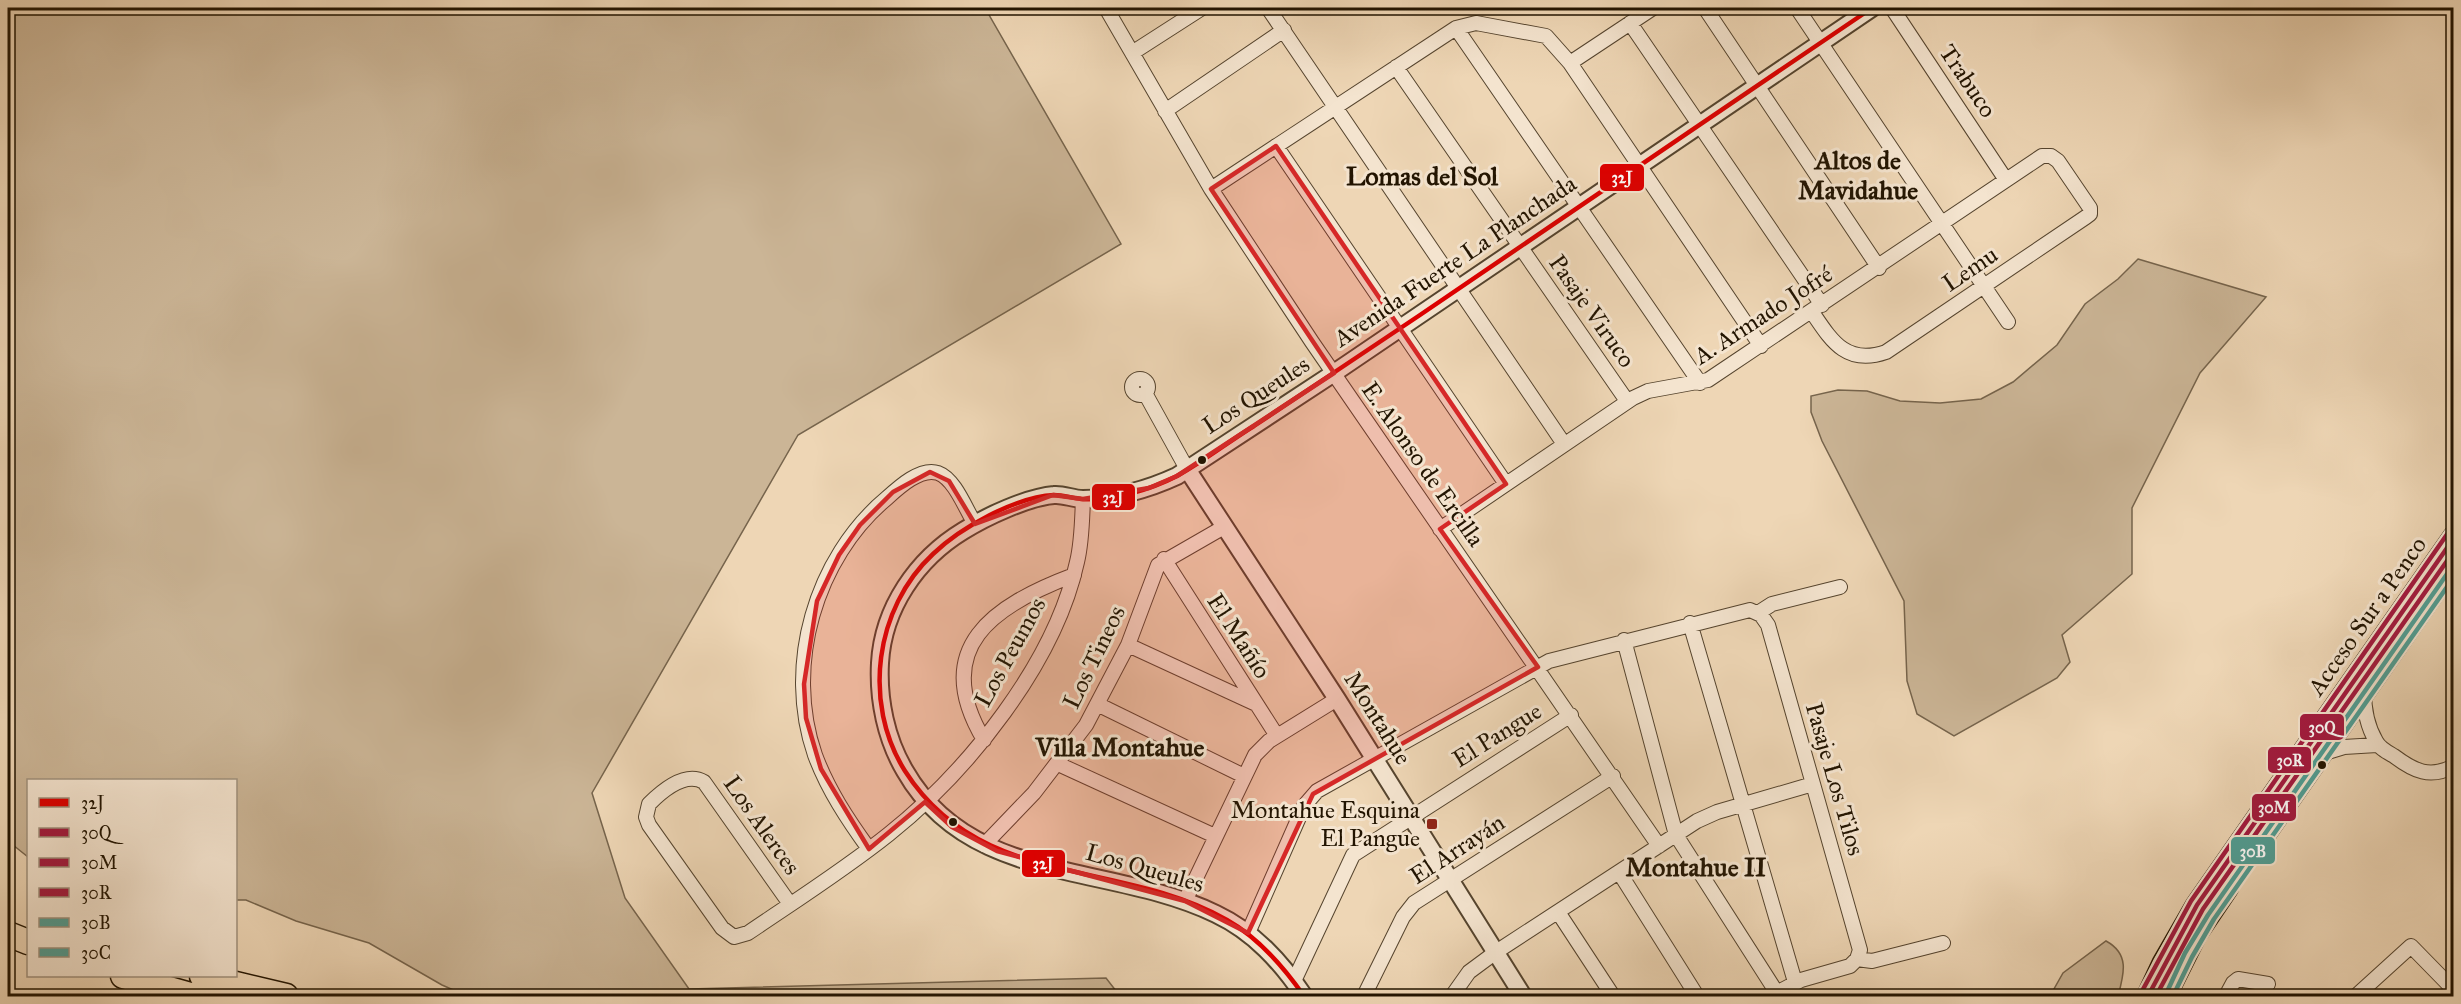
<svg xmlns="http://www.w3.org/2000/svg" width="2461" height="1004" viewBox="0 0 2461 1004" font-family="'IM FELL Great Primer',serif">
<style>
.green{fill:#cbb596;stroke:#76644c;stroke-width:1.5}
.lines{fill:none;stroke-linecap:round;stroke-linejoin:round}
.minor-casing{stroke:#55442e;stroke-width:16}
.tertiary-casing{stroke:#55442e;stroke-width:20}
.primary-casing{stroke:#221401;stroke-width:24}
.motorway-casing{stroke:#221401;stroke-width:27}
.minor{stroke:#f4e4cf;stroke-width:14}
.tertiary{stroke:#f4e4cf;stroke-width:16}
.primary{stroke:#eed6b5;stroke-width:21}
.motorway{stroke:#eed6b5;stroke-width:24}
.bus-1-casing{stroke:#f4e4cf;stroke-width:9}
.bus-2-casing{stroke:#f4e4cf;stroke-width:9}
.bus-3-casing{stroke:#f4e4cf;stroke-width:9}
.bus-4-casing{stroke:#f4e4cf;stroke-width:9}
.bus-5-casing{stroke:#f4e4cf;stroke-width:9}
.bus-6-casing{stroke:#f4e4cf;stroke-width:9}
.bus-1{stroke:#d00;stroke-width:4.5}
.bus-2{stroke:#a31a3f;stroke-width:4.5}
.bus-3{stroke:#a31a3f;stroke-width:4.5}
.bus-4{stroke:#a31a3f;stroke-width:4.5}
.bus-5{stroke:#519e94;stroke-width:4.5}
.bus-6{stroke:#519e94;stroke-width:4.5}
.marked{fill:#d62828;fill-opacity:0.2;stroke:#d62828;stroke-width:4.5;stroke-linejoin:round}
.bus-dot{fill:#221401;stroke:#f4e4cf;stroke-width:2}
.poi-dot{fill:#8f2418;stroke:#f4e4cf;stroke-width:2}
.labels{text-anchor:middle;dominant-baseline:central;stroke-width:6;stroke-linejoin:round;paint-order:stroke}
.street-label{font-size:24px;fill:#221401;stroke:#f4e4cf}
.poi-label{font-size:24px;fill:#221401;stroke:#f4e4cf;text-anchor:end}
.neighbourhood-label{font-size:26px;font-weight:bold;fill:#221401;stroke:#f4e4cf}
.line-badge{stroke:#f4e4cf;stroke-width:2}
.badge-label{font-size:16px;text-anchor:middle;font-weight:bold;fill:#fff}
</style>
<rect width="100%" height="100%" fill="#eed6b5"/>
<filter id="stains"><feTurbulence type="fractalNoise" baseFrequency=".00333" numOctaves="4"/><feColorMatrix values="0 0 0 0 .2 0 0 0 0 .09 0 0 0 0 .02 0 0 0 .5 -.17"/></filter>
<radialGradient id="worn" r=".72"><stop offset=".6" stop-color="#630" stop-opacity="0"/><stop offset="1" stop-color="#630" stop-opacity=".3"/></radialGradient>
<path class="green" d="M8 8H985L1121 244 798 435 592 793 625 898 689 989 1106 978 1120 996H467L442 985 369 943 296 921 246 900H236V780H28V857L8 841Z
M2138 259 2266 297 2200 373 2132 508V574L2062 635 2070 662 2057 678 1954 736 1917 714 1907 681 1904 601 1822 441 1811 412V396L1838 390 1867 391 1900 401 1940 403 1981 399 2013 382 2057 345 2085 304 2118 279Z
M2106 941C2130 954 2124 974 2118 996H2050L2063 973Z"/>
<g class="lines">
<g class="minor-casing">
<path id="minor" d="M1106 8 1211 189 1312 342 1659 846
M1268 8 1564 444
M1705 8 1879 268
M1797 8 2008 322
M1892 8 2006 180
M1630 23 1822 305
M1456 28 1700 383
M1132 53 1202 8
M1570 63 1653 8
M1396 67 1627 401
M1165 111 1284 30
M1276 146 1506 484
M1211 189 1456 28 1476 23 1546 36 1570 63 1761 346
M1132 387a8 8 0 1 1 16 0a8 8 0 1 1-16 0Z
M1145 393 1187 469
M1440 529 1633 398 1648 391 1708 380 2042 156H2051L2058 161 2090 208V214L2086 217 1886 352C1846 366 1831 340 1812 312
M1164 559 1277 736
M1758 613 1772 604 1840 587
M1690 623 1795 982
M1624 640 1676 835 1777 993
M1128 645 1256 704
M2364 691C2364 709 2367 726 2376 741 2379 748 2387 752 2394 756 2414 771 2430 779 2454 766
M1099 705 1244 776
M984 740C929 648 994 605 1074 575
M2321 754 2344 747 2377 745
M1058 764 1215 836
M984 845 1034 793 1086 725 1128 645 1158 565 1224 527
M869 849C848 820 828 790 815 755 784 666 815 558 887 498 899 487 921 467 938 473 955 479 966 510 975 524
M1619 872 1697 996
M1185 901 1255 755 1269 741 1337 699
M790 904 704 782C685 771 662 791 649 804L646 817 649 825 722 928 734 937 748 933C795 901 844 870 889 834 968 771 1055 663 1077 562 1082 542 1082 520 1083 499
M1558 912 1613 996
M1248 933 1304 806 1317 791 1549 661 1750 610 1761 615 1768 625 1860 950 1857 959 1850 966 1801 980 1771 996
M1857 959 1872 961 1943 943
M1294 981 1353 855 1571 715
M1364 996 1403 917 1414 903 1613 776
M1452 996 1469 972 1496 952 1697 821 1717 812 1813 784
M2226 996 2233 983 2238 979 2268 984
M2356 996 2411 946 2454 990"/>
</g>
<g class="tertiary-casing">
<path id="tertiary" d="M1187 469 1337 699 1523 996
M1304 996C1281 962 1254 932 1216 914 1111 863 970 885 905 771 886 739 878 700 880 663 883 608 917 559 963 531 985 517 1028 497 1054 495 1063 494 1073 499 1083 499 1114 499 1149 489 1177 476L1334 373 1872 8"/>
</g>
<g class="primary-casing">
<path id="primary" d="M2250 855 2454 563
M2148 996 2163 964 2197 905 2454 537
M2165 996 2196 934 2227 888"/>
</g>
<g class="motorway-casing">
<path id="motorway" d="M8 934 28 942
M123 976 194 996
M202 976 286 996"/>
</g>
<use href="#minor" class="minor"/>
<use href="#tertiary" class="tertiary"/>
<use href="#primary" class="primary"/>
<use href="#motorway" class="motorway"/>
<g class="bus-1-casing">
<path id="bus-1" d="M1304 996C1283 966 1259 938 1227 920 1119 858 981 890 905 771 862 703 875 608 933 554 960 528 1015 497 1054 495 1063 495 1072 498 1081 499 1112 501 1150 490 1177 476 1204 461 1228 442 1254 426 1309 389 1365 352 1420 315 1571 212 1721 110 1872 8"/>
</g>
<g class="bus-2-casing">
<path id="bus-2" d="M2148 996 2197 905 2454 538"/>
</g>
<g class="bus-3-casing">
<path id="bus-3" d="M2156 996 2203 909 2454 551"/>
</g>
<g class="bus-4-casing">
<path id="bus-4" d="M2141 993 2191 901 2448 533"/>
</g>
<g class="bus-5-casing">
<path id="bus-5" d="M2165 996 2185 953 2208 915 2454 564"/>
</g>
<g class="bus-6-casing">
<path id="bus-6" d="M2173 996 2192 957 2214 919 2454 577"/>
</g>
<use href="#bus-1" class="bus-1"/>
<use href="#bus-2" class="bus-2"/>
<use href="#bus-3" class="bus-3"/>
<use href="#bus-4" class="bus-4"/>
<use href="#bus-5" class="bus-5"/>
<use href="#bus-6" class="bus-6"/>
</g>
<path class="marked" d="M1276 146 1506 484 1440 529 1538 667 1313 794 1248 933 1185 901 997 851 952 827 925 802 869 849 821 769 806 718 804 684 817 601 839 555 860 525 893 492 930 472 949 481 975 524 1053 495 1083 499 1149 488 1177 476 1334 373 1211 189Z"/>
<g class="bus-dot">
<circle cx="1202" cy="460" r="5"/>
<circle cx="2322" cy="765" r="5"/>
<circle cx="953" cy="822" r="5"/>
</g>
<rect class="poi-dot" x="1426" y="818" width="12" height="12" rx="3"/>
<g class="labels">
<g class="street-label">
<text transform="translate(1968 81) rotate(56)">Trabuco</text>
<text transform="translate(1455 261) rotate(-34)">Avenida Fuerte La Planchada</text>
<text transform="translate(1970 269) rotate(-34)">Lemu</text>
<text transform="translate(1592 311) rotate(55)">Pasaje Viruco</text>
<text transform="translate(1763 315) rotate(-33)">A. Armado Jofré</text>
<text transform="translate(1256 395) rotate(-33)">Los Queules</text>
<text transform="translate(1423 464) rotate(55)">E. Alonso de Ercilla</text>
<text transform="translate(2367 616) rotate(-55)">Acceso Sur a Penco</text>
<text transform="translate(1239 636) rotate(57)">El Mañío</text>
<text transform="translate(1010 652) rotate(-61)">Los Peumos</text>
<text transform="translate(1094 657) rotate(-64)">Los Tineos</text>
<text transform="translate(1378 718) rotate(58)">Montahue</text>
<text transform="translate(1497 735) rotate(-32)">El Pangue</text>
<text transform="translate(1835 779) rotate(74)">Pasaje Los Tilos</text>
<text transform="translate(762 825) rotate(55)">Los Alerces</text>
<text transform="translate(1457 849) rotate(-33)">El Arrayán</text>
<text transform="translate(1145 868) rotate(16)">Los Queules</text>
</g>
<g class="poi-label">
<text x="1420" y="810">Montahue Esquina<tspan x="1420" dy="28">El Pangue</tspan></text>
</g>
<g class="neighbourhood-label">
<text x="1858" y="160">Altos de<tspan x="1858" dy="30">Mavidahue</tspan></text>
<text x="1422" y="176">Lomas del Sol</text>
<text x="1120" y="747">Villa Montahue</text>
<text x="1696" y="867">Montahue II</text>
</g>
</g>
<g class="line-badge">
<rect x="1599" y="163" width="46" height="29" rx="6" fill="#d00"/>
<rect x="1091" y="483" width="45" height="28" rx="6" fill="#d00"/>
<rect x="2299" y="713" width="46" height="28" rx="6" fill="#a31a3f"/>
<rect x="2267" y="746" width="45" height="28" rx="6" fill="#a31a3f"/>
<rect x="2251" y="793" width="46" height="29" rx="6" fill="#a31a3f"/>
<rect x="2230" y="836" width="46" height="29" rx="6" fill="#519e94"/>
<rect x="1021" y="849" width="45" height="29" rx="6" fill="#d00"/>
</g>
<g class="badge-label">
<text x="1622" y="183">32J</text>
<text x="1113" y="503">32J</text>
<text x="2322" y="733">30Q</text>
<text x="2290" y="766">30R</text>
<text x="2274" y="813">30M</text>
<text x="2253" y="857">30B</text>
<text x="1043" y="869">32J</text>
</g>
<rect width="2461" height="1004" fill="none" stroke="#eed6b5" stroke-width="30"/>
<rect x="9" y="9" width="2443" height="986" fill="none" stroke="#221401" stroke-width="3"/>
<rect x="15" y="15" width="2431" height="974" fill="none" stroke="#221401" stroke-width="1.5"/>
<rect x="27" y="779" width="210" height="198" fill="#f4e4cf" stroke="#a0917d" stroke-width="1.5"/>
<rect x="39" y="798" width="30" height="9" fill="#dd0000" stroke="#a0917d" stroke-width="1.5"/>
<text x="81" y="809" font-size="18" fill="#221401">32J</text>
<rect x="39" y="828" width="30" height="9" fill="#a31a3f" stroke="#a0917d" stroke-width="1.5"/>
<text x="81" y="839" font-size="18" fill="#221401">30Q</text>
<rect x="39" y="858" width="30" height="9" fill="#a31a3f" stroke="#a0917d" stroke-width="1.5"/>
<text x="81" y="869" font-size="18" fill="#221401">30M</text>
<rect x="39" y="888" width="30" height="9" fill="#a31a3f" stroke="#a0917d" stroke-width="1.5"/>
<text x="81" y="899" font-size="18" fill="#221401">30R</text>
<rect x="39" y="918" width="30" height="9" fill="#519e94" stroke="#a0917d" stroke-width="1.5"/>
<text x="81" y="929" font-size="18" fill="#221401">30B</text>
<rect x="39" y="948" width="30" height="9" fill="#519e94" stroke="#a0917d" stroke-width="1.5"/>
<text x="81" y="959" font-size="18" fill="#221401">30C</text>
<rect width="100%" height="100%" filter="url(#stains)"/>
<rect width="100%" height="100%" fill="url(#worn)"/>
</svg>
